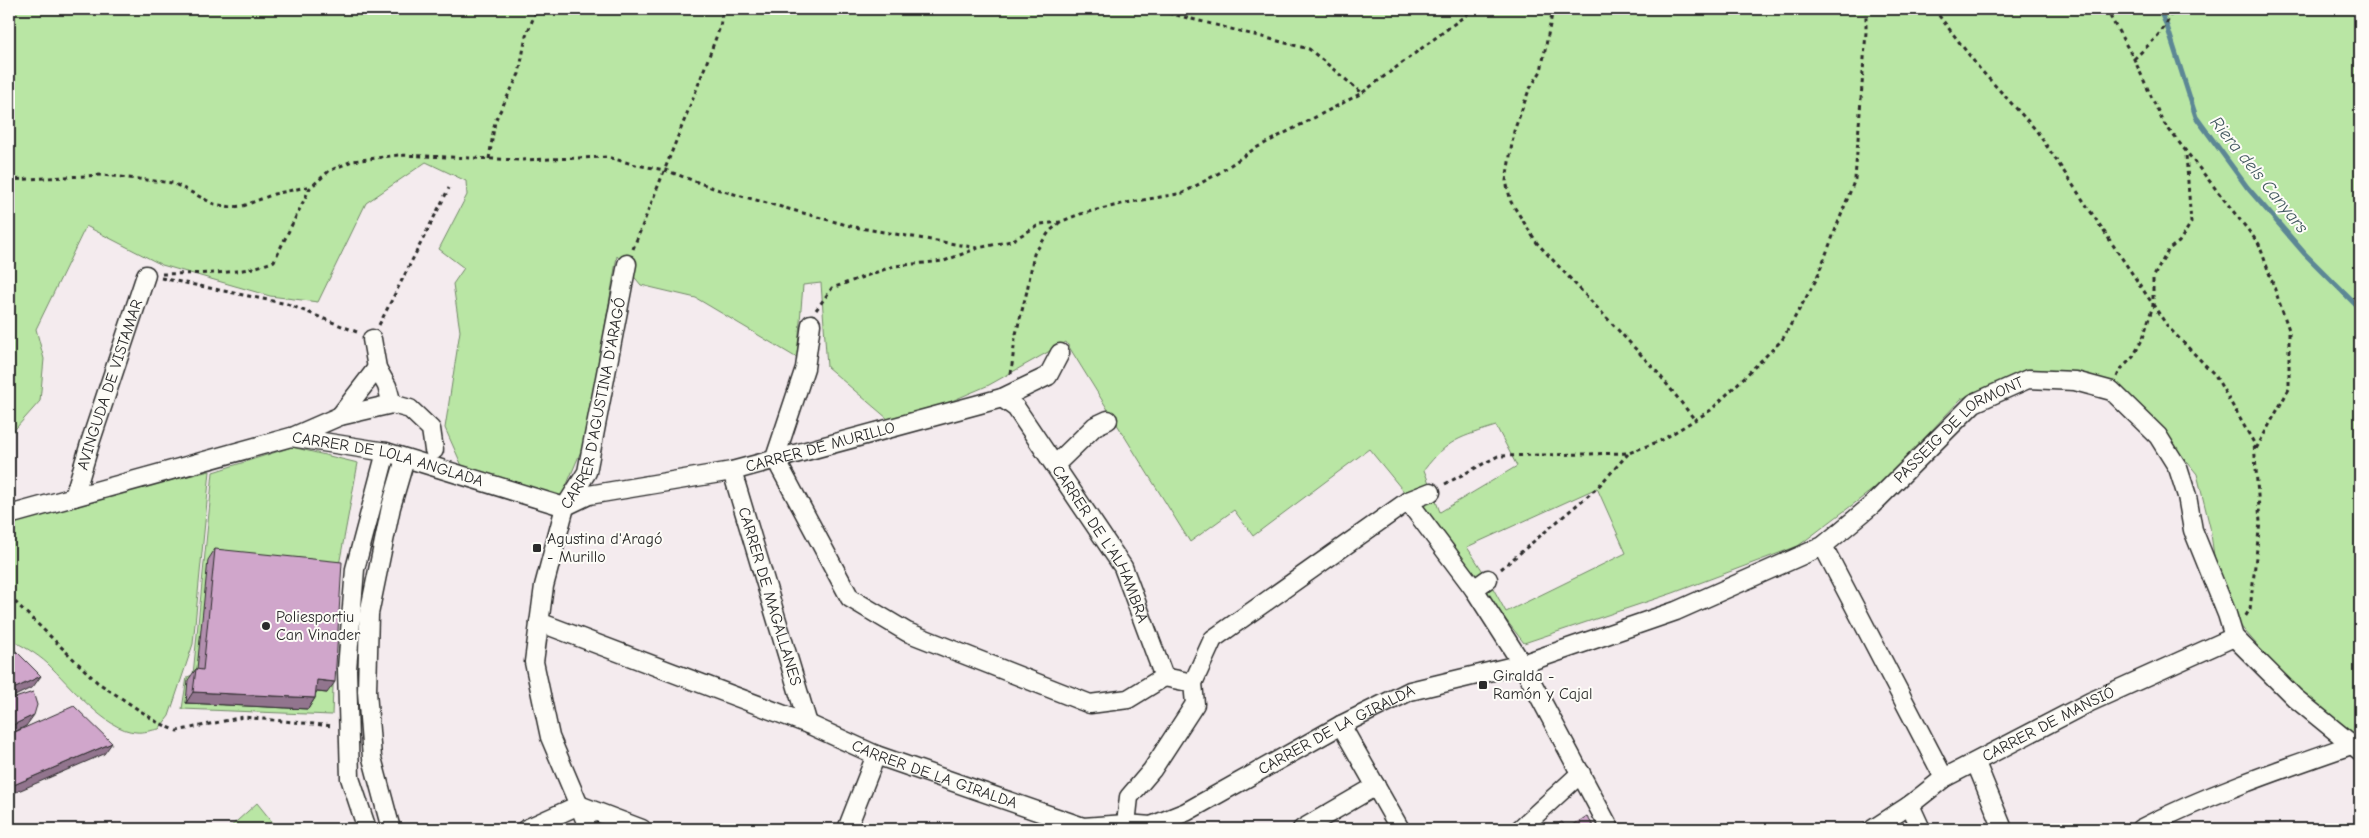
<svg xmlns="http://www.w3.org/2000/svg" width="2369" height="838" viewBox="0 0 2369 838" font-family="'Comic Neue',sans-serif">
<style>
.green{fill:#b9e6a4;stroke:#728868;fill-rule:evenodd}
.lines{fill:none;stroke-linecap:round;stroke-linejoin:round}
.stream{stroke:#5c8795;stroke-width:5}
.minor-casing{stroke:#2b2b2b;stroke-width:21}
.path{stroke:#2b2b2b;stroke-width:3;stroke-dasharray:4 4;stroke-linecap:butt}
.minor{stroke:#fdfcf7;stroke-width:18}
.wall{fill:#b38faf;stroke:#2b2b2b}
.shaded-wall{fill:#92748e;stroke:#2b2b2b}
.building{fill:#d0a6cb;stroke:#2b2b2b}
.poi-dot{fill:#2b2b2b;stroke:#fdfcf7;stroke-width:2}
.labels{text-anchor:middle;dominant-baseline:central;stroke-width:4;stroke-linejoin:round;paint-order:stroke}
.street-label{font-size:16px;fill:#2b2b2b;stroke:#fdfcf7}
.poi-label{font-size:16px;fill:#2b2b2b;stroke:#fdfcf7;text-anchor:start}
.water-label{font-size:18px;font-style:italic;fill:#435960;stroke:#fdfcf7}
</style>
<rect width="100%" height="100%" fill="#f4ebee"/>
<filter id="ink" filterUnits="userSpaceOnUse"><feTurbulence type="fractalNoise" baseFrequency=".02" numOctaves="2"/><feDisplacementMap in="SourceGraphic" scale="10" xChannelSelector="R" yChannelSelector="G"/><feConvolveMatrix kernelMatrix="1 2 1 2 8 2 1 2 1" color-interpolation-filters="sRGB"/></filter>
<g filter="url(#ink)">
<path class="green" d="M9 9H2360V740L2314 704 2270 660 2238 623 2216 570 2210 527 2197 474 2146 411 2113 383 2030 369 1961 399 1884 481 1798 546 1673 593 1524 643 1451 549 1369 449 1253 536 1234 510 1190 542 1066 342 989 385 947 403 888 419 827 367 821 283 803 285 797 358 696 298 641 285 617 256 586 439 562 496 467 477 445 428 460 331 453 284 464 268 439 249 467 195 466 181 426 162 366 203 318 302 270 296 162 265 86 226 36 329 44 359 40 401 9 436ZM1496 426 1517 466 1440 512 1424 470C1448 439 1461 437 1496 426ZM1597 488 1626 553 1506 612 1488 579 1467 547Z
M292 447 358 463 337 576 332 715 182 709 187 677 193 675 213 472Z
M210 471 193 644 169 716 159 729C152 730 143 733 136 732 106 731 68 683 48 664 36 653 23 646 9 639V507L88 499Z
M257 803 278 829H228Z"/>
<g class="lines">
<path class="stream" d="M2159 9 2167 26 2196 117 2247 187 2305 254 2360 309"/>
<g class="minor-casing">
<g id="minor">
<path d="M811 324 805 368 775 458 850 598 907 632 1090 704 1128 699 1164 677"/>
<path d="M372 339 377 368 387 386 392 404"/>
<path id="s1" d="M1002 398 1016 408 1123 567 1164 677 1193 683"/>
<path d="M340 416 377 368"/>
<path d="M292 437 340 416 392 404 410 409 431 429 434 450"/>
<path d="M1055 465 1095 426 1108 420"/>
<path id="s2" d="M732 471 808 724"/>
<path id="s3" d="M74 497 91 440 146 275"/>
<path d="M1408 501 1474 589 1522 664 1610 829"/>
<path id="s4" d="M566 506 589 495 732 471 1002 398 1048 376 1060 353"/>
<path id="s5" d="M9 515 291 437 386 452 565 507"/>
<path d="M1823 546 1944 778"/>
<path d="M1474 589 1488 579"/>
<path id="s6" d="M539 622 808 724 876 755 1083 827 1126 824 1151 826 1186 812 1341 725 1410 691 1522 664 1676 611 1823 546 1872 505 1974 403 2028 379 2075 381 2112 391 2158 436 2178 468 2187 496 2193 530 2227 614 2234 637 2295 698 2360 751"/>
<path d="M1341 725 1400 829"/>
<path d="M1976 763 2003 829"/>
<path d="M1910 805 1921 829"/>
<path d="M367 829 350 778 347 669 355 569 386 452"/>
<path d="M391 829 372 758 367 691 369 614 391 507 405 459"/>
<path d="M526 829 579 805 642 829"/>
<path id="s7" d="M589 829 550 737 534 662 544 586 565 507 587 472 627 264"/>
<path d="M847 829 876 755"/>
<path d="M1128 829 1126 824 1129 797 1152 770 1195 704 1193 683 1213 639 1408 501 1431 492"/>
<path d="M1302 829 1376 786"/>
<path d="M1520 829 1581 773"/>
<path id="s8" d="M1873 829 1910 805 1944 778 2090 702 2234 637"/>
<path d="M2140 829C2208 794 2282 769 2354 744"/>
</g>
</g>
<path class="path" d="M1153 9 1309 49 1362 93
M1553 9 1541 71 1529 90 1514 131 1506 181 1511 202 1537 243 1658 373 1695 420
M1934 9 1979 68 2036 130 2168 327 2215 375 2254 443 2260 522 2250 609 2245 617
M2106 9 2134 59 2163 122 2259 244 2289 330V389L2256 449
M2134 59C2148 45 2168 30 2172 9
M489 159 495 121 519 74 526 36 537 9
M9 180 103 175 173 183 214 204 231 207 243 206 274 194 311 186
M633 249 694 96 720 27 723 9
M162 274C199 273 239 276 274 261L310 188 329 171 352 161 399 155 521 160 607 157 636 165 665 170 716 189 854 227 978 248
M161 278 287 304 357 332
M816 310 832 288 894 266 944 261 978 248 1011 241 1041 224 1060 222 1080 214 1126 203 1183 193 1219 173 1254 149 1362 93 1474 9
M379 325 449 188
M1011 374 1015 338 1027 291 1034 254 1049 232 1060 222
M2117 377 2120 370 2133 357 2143 338 2153 305V278L2169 249 2179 242 2191 223 2186 154
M1445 484 1498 456 1629 453 1662 440 1711 410 1782 340 1816 280 1855 179 1866 32V9
M1501 569 1597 488 1628 454
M9 596 97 682 157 722 177 731 243 717 333 726"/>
<use href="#minor" class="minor"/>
</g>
<path class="wall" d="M215 549 327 693 316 692 315 698 308 709 186 703 188 680 196 669H197L208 560Z"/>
<path class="shaded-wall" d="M41 676 33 687 9 699V691Z
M317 680 335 682 327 693 309 691Z
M193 692 315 698 308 709 186 703Z
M34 715 26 726 9 735 13 725Z
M112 743 104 754 9 795V787Z"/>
<path class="building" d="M215 549 342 562 335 682 317 680 315 698 193 692 196 669 203 670Z
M9 644 41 676 9 691Z
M33 692 37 705 34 715 13 725 15 732 74 706 112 743 9 787V699V700Z
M1587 816 1595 829H1550L1562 822 1567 829Z"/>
</g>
<g class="poi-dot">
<rect x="532" y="543" width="10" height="10" rx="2.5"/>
<circle cx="266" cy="626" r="5"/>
<rect x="1478" y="680" width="10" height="10" rx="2.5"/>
</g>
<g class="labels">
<g class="street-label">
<text stroke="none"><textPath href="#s3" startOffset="118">AVINGUDA DE VISTAMAR</textPath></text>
<text stroke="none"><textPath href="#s7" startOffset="444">CARRER D'AGUSTINA D'ARAGÓ</textPath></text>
<text stroke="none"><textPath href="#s6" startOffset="1561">PASSEIG DE LORMONT</textPath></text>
<text stroke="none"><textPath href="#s4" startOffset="262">CARRER DE MURILLO</textPath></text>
<text stroke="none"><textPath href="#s5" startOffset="392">CARRER DE LOLA ANGLADA</textPath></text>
<text stroke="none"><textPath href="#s1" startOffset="178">CARRER DE L'ALHAMBRA</textPath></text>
<text stroke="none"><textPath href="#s2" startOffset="131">CARRER DE MAGALLANES</textPath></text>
<text stroke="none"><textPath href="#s8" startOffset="205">CARRER DE MANSIÓ</textPath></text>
<text stroke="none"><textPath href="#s6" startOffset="859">CARRER DE LA GIRALDA</textPath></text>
<text stroke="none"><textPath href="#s6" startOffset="424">CARRER DE LA GIRALDA</textPath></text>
</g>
<g class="poi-label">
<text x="547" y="539">Agustina d'Aragó<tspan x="547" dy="18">- Murillo</tspan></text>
<text x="276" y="617">Poliesportiu<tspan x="276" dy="18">Can Vinader</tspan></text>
<text x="1493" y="676">Giralda -<tspan x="1493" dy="18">Ramón y Cajal</tspan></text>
</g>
<g class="water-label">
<text transform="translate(2259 175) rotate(51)">Riera dels Canyars</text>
</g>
</g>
<rect width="2369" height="838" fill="none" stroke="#fdfcf7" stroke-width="30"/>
<rect x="15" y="15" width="2339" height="808" fill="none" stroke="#2b2b2b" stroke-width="2" filter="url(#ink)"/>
</svg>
